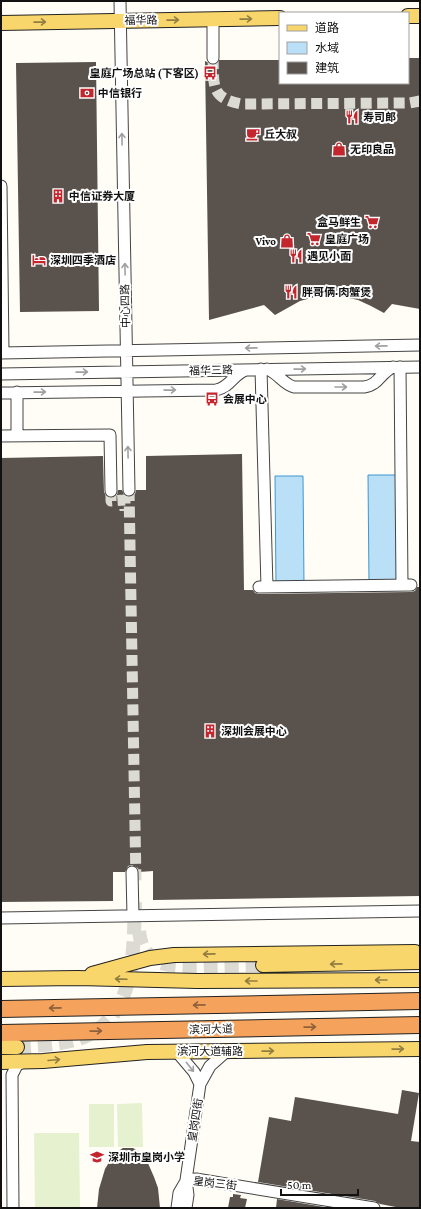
<svg xmlns="http://www.w3.org/2000/svg" width="421" height="1209" viewBox="0 0 421 1209" font-family="'Crimson Pro','Noto Sans SC',serif">
<style>
.pitch{fill:#e6f2cf}
.water{fill:#b9e0f7;stroke:#3f96cf}
.building{fill:#5a524d}
.lines{fill:none;stroke-linecap:round;stroke-linejoin:round}
.minor-tunnel{stroke:#dbdad3;stroke-width:11;stroke-dasharray:11 5.5;stroke-linecap:butt}
.major-tunnel{stroke:#dbdad3;stroke-width:14;stroke-dasharray:14 7;stroke-linecap:butt}
.minor-casing{stroke:#444;stroke-width:13}
.major-casing{stroke:#222;stroke-width:16}
.highway-casing{stroke:#222;stroke-width:18}
.minor{stroke:#fff;stroke-width:11}
.major{stroke:#f9d66b;stroke-width:14}
.highway{stroke:#f5a25d;stroke-width:16}
.oneway{stroke:#917d42}
.oneway2{stroke:#a0a0a0}
.oneway3{stroke:#8e613b}
.labels{text-anchor:middle;dominant-baseline:central;stroke-width:4;stroke-linejoin:round;paint-order:stroke}
.street-label{font-size:11px;fill:#111;stroke:#fff}
.poi-label{font-size:11px;font-weight:bold;fill:#111;stroke:#fff;text-anchor:start}
</style>
<rect width="100%" height="100%" fill="#fffdf5"/>
<path class="pitch" d="M142 1103 143 1147H118L117 1104Z
M89 1104H114V1147H89Z
M34 1133H79L80 1208H35Z"/>
<path class="water" d="M368 475H396L397 584H369Z
M275 476H303L304 585 276 586Z"/>
<path class="building" d="M408 58H420V309L392 304 384 313 371 306 358 300 344 297H315L300 301 275 315 264 305 209 320 205 61 213 65 217 64 219 60H280V83H408Z
M96 62 99 311 20 312 16 63Z
M242 454 244 590H253L255 593 259 594 411 592 415 591 417 587H420V896L153 900V871L139 872 138 868 132 865 128 866 125 872H113V901L1 902V458L103 456 104 492 107 497 112 498 117 495 118 490H122L125 496 130 497 135 494 136 490H146V456Z
M402 1090 419 1093 411 1141 420 1142V1208H401L380 1204 375 1201 258 1182 269 1117 291 1121 295 1097 398 1114Z
M123 1148H133L138 1151 142 1154 147 1161 154 1177 158 1188 160 1208H97L99 1189 105 1169 114 1154Z
M233 1194 241 1195 240 1198 247 1199 245 1208H228L230 1197H233Z
M277 1199 330 1208H276Z"/>
<g class="lines">
<path class="minor-tunnel" d="M213 58C214 85 210 98 241 104L409 103 420 101
M129 490 136 882
M111 491V501L125 500V511"/>
<path class="major-tunnel" d="M139 931C143 971 179 967 210 966 227 966 245 965 263 965
M17 1047C39 1045 63 1045 84 1037 137 1015 133 949 135 902"/>
<g class="minor-casing">
<path id="minor" d="M120 1 129 490
M213 19V58
M1 186 3 352
M1 353 420 345
M400 367 402 585
M261 369 267 587
M267 369C278 373 283 384 294 387H364C379 385 380 373 393 367
M1 374 420 367
M17 392V436
M1 393 216 390C231 387 233 374 246 370
M1 436 110 435 111 491
M259 587 411 585
M132 872 133 916
M1 918 420 911
M177 1052 194 1072 200 1084
M186 1180 196 1179 374 1208
M13 1208 12 1075 17 1065 25 1061
M177 1208 179 1193 186 1181
M186 1208 188 1195 186 1180 200 1084 210 1066 227 1051"/>
</g>
<g class="major-casing">
<path id="major" d="M408 16H420
M1 23 280 18
M263 965 420 962
M92 974 150 958 174 955 415 952
M1 979 78 978 197 981 420 980
M1 1047H17
M1 1062 43 1061 147 1052 420 1049"/>
</g>
<g class="highway-casing">
<path id="highway" d="M1 1009 420 1001
M1 1033 420 1025"/>
</g>
<use href="#minor" class="minor"/>
<use href="#major" class="major"/>
<use href="#highway" class="highway"/>
</g>
<defs><path id="oneway-shaft" d="M-6 0H5M1.5-3L5.5 0L1.5 3" fill="none" stroke-width="1.6" stroke-linecap="round" stroke-linejoin="round"/></defs>
<g class="oneway">
<use href="#oneway-shaft" transform="translate(246 19) rotate(-1)"/>
<use href="#oneway-shaft" transform="translate(173 20) rotate(-1)"/>
<use href="#oneway-shaft" transform="translate(40 22) rotate(-1)"/>
<use href="#oneway-shaft" transform="translate(209 954) rotate(179)"/>
<use href="#oneway-shaft" transform="translate(336 964) rotate(179)"/>
<use href="#oneway-shaft" transform="translate(121 979) rotate(-178)"/>
<use href="#oneway-shaft" transform="translate(381 980) rotate(180)"/>
<use href="#oneway-shaft" transform="translate(251 981) rotate(180)"/>
<use href="#oneway-shaft" transform="translate(398 1049) rotate(-1)"/>
<use href="#oneway-shaft" transform="translate(268 1051) rotate(-1)"/>
<use href="#oneway-shaft" transform="translate(54 1060) rotate(-5)"/>
</g>
<g class="oneway2">
<use href="#oneway-shaft" transform="translate(122 139) rotate(-91)"/>
<use href="#oneway-shaft" transform="translate(125 269) rotate(-91)"/>
<use href="#oneway-shaft" transform="translate(381 346) rotate(179)"/>
<use href="#oneway-shaft" transform="translate(251 348) rotate(179)"/>
<use href="#oneway-shaft" transform="translate(300 369) rotate(-1)"/>
<use href="#oneway-shaft" transform="translate(82 372) rotate(-1)"/>
<use href="#oneway-shaft" transform="translate(341 387)"/>
<use href="#oneway-shaft" transform="translate(170 390) rotate(-1)"/>
<use href="#oneway-shaft" transform="translate(40 392) rotate(-1)"/>
<use href="#oneway-shaft" transform="translate(128 452) rotate(-91)"/>
<use href="#oneway-shaft" transform="translate(190 1067) rotate(52)"/>
</g>
<g class="oneway3">
<use href="#oneway-shaft" transform="translate(199 1005) rotate(179)"/>
<use href="#oneway-shaft" transform="translate(55 1008) rotate(179)"/>
<use href="#oneway-shaft" transform="translate(310 1027) rotate(-1)"/>
<use href="#oneway-shaft" transform="translate(96 1031) rotate(-1)"/>
</g>
<defs>
<g id="bus-bare" transform="scale(1.08)"><path d="M-5-6H5V4H4V6H2V4H-2V6H-4V4H-5ZM-3.5-4V0h7V-4ZM-3.5 1.2v1.5H-2V1.2ZM2 1.2v1.5H3.5V1.2Z" fill="#c4262e" stroke="#fff" stroke-width="2.5" paint-order="stroke"/></g>
<g id="bank-bare" transform="scale(1.08)"><path d="M-6-4H6V4H-6ZM0-2.3a2.3 2.3 0 1 0 0 4.6a2.3 2.3 0 1 0 0-4.6Z" fill="#c4262e" stroke="#fff" stroke-width="2.5" paint-order="stroke"/></g>
<g id="restaurant-bare" transform="scale(1.08)"><path d="M-5-6h1v4h1v-4h1v4h1v-4h1v5L-1.5 .5V6h-2V.5L-5-1ZM5-6V6H3V1.5H1.5Q1.5-4 5-6Z" fill="#c4262e" stroke="#fff" stroke-width="2.5" paint-order="stroke"/></g>
<g id="cafe-bare" transform="scale(1.08)"><path d="M-5.5-4.5H6V0H3Q3 3.5 0 3.5H-2.5Q-5.5 3.5-5.5 0ZM3-3.2v2h1.7v-2ZM-6 4.5H4V6H-6Z" fill="#c4262e" stroke="#fff" stroke-width="2.5" paint-order="stroke"/></g>
<g id="shop-bare" transform="scale(1.08)"><path d="M-5-2.5h2.3a2.7 3.5 0 0 1 5.4 0H5L5.5 6h-11ZM-1.5-2.5h3a1.5 2.3 0 0 0-3 0Z" fill="#c4262e" stroke="#fff" stroke-width="2.5" paint-order="stroke"/></g>
<g id="building-bare" transform="scale(1.08)"><path d="M-4-6H4V6H1V3H-1V6H-4ZM-2.5-4.3h1.7v1.8h-1.7ZM.8-4.3h1.7v1.8H.8ZM-2.5-1h1.7V.8h-1.7ZM.8-1h1.7V.8H.8Z" fill="#c4262e" stroke="#fff" stroke-width="2.5" paint-order="stroke"/></g>
<g id="supermarket-bare" transform="scale(1.08)"><path d="M-6-5.5h2.5l.6 2H6L4.5 2H-2.5L-4.4-4H-6ZM-1.5 3.2a1.3 1.3 0 1 0 .1 0ZM3 3.2a1.3 1.3 0 1 0 .1 0Z" fill="#c4262e" stroke="#fff" stroke-width="2.5" paint-order="stroke"/></g>
<g id="hotel-bare" transform="scale(1.08)"><path d="M-6-4.5h1.5V1H6V5H4.5V3h-9V5H-6ZM-4 0a1.8 1.8 0 1 1 3.6 0ZM.5 0V-2.5h3Q6-2.5 6 0Z" fill="#c4262e" stroke="#fff" stroke-width="2.5" paint-order="stroke"/></g>
<g id="school-bare" transform="scale(1.08)"><path d="M0-5L7-2L0 1L-7-2ZM-4 1L0 2.5L4 1V4Q0 6-4 4Z" fill="#c4262e" stroke="#fff" stroke-width="2.5" paint-order="stroke"/></g>
</defs>
<g fill-rule="evenodd">
<use href="#bus-bare" x="210" y="73"/>
<use href="#bank-bare" x="87" y="93"/>
<use href="#restaurant-bare" x="352" y="117"/>
<use href="#cafe-bare" x="253" y="134"/>
<use href="#shop-bare" x="339" y="149"/>
<use href="#building-bare" x="58" y="196"/>
<use href="#supermarket-bare" x="372" y="222"/>
<use href="#supermarket-bare" x="314" y="239"/>
<use href="#shop-bare" x="287" y="241"/>
<use href="#restaurant-bare" x="296" y="256"/>
<use href="#hotel-bare" x="39" y="260"/>
<use href="#restaurant-bare" x="291" y="292"/>
<use href="#bus-bare" x="212" y="399"/>
<use href="#building-bare" x="210" y="731"/>
<use href="#school-bare" x="97" y="1157"/>
</g>
<g class="labels">
<g class="street-label">
<text transform="translate(141 20) rotate(-1)">福华路</text>
<text transform="translate(125 306) rotate(-91)">中心四路</text>
<text transform="translate(211 370) rotate(-1)">福华三路</text>
<text transform="translate(211 1029) rotate(-1)">滨河大道</text>
<text x="210" y="1051">滨河大道辅路</text>
<text transform="translate(195 1120) rotate(-81)">皇岗四街</text>
<text transform="translate(215 1183) rotate(7)">皇岗三街</text>
</g>
<g class="poi-label">
<text x="199" y="73" text-anchor="end">皇庭广场总站 (下客区)</text>
<text x="98" y="93">中信银行</text>
<text x="363" y="117">寿司郎</text>
<text x="264" y="134">丘大叔</text>
<text x="350" y="149">无印良品</text>
<text x="69" y="196">中信证券大厦</text>
<text x="361" y="222" text-anchor="end">盒马鲜生</text>
<text x="325" y="239">皇庭广场</text>
<text x="276" y="241" text-anchor="end">Vivo</text>
<text x="307" y="256">遇见小面</text>
<text x="50" y="260">深圳四季酒店</text>
<text x="302" y="292">胖哥俩·肉蟹煲</text>
<text x="223" y="399">会展中心</text>
<text x="221" y="731">深圳会展中心</text>
<text x="108" y="1157">深圳市皇岗小学</text>
</g>
</g>
<rect width="421" height="1209" fill="none" stroke="#111111" stroke-width="4"/>
<rect x="279" y="12" width="130" height="72" fill="#ffffff" stroke="#a0a0a0"/>
<rect x="287" y="25" width="20" height="6" fill="#f9d66b" stroke="#a0a0a0"/>
<text x="315" y="32" font-size="12" fill="#111111">道路</text>
<rect x="287" y="42" width="20" height="12" fill="#b9e0f7" stroke="#a0a0a0"/>
<text x="315" y="52" font-size="12" fill="#111111">水域</text>
<rect x="287" y="62" width="20" height="12" fill="#5a524d" stroke="#a0a0a0"/>
<text x="315" y="72" font-size="12" fill="#111111">建筑</text>
<path d="M281 1189v6h77v-6" fill="none" stroke="#111111" stroke-width="2"/>
<text x="287" y="1189" font-size="12" fill="#111111" stroke="#ffffff" stroke-width="3" paint-order="stroke">50 m</text>
</svg>
